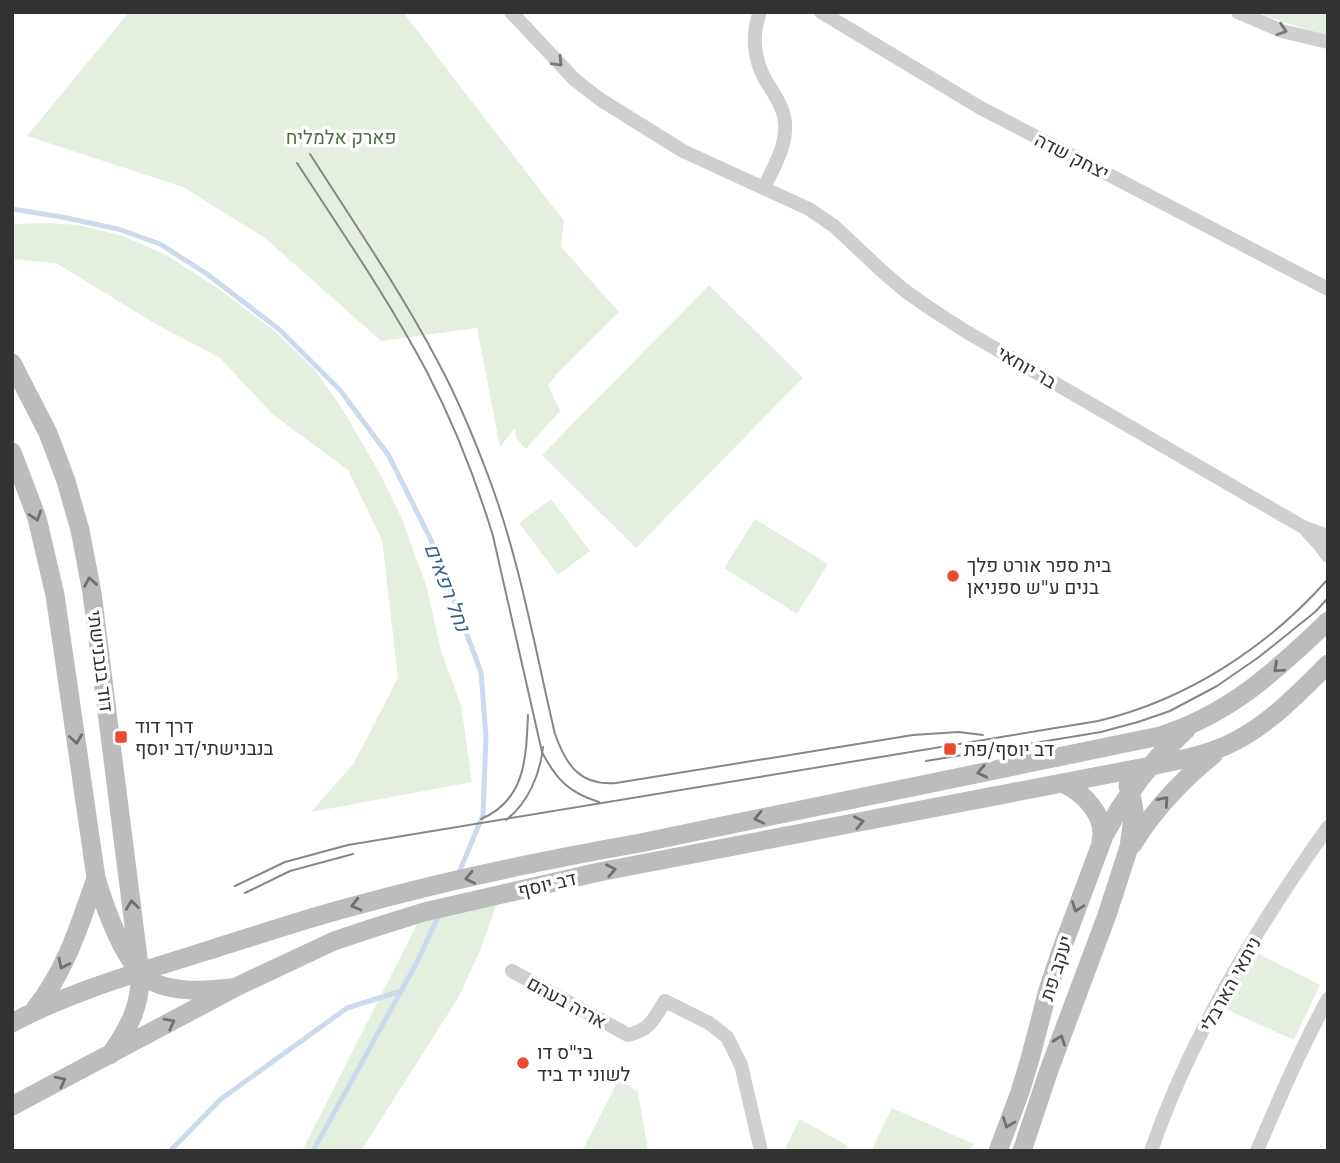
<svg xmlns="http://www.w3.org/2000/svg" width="1340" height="1163" viewBox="0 0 1340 1163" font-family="'IBM Plex Sans',Heebo,sans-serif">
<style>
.green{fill:#e5efe0}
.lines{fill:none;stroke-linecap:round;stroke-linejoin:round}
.stream{stroke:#ccdaee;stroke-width:5}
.street{stroke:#cfcfcf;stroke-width:14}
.secondary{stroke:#bcbcbc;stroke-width:19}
.tram{stroke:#878787;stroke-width:2}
.oneway{stroke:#797979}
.oneway2{stroke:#707070}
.poi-dot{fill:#ec4931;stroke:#fff;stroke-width:2.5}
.labels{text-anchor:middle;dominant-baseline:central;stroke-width:7;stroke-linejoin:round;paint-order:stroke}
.park-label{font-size:19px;fill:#4a703c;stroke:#fff}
.street-label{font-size:19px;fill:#323232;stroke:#fff}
.poi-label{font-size:19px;fill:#323232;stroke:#fff;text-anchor:start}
.water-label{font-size:21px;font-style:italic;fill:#3b6298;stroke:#fff}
</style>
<rect width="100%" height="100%" fill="#fff"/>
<path class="green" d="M129 12H403L564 221 561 247 619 312 556 375 548 386 560 411 526 449 516 438 515 428 500 447 477 328 381 341 265 238 183 187 27 136Z
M1259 12H1328V36L1268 17Z
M50 223 78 225 123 236 168 256 219 289 275 331 315 370 343 410 379 472 402 519 427 588 441 651 461 705 472 782 311 812 354 763 398 678 382 540 348 470 272 414 220 358 154 323 56 263 12 259V224Z
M709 285 803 378 636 548 542 455Z
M551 499 590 551 558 575 519 523Z
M755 519 828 564 797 614 724 568Z
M498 901 479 953 458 998 361 1151H302L419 920Z
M1255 952 1320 985 1294 1040 1221 1007Z
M619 1079 638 1092 648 1151H582Z
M892 1108 974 1144 969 1151H871Z
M800 1119 848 1146 846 1151H784Z"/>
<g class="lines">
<path class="stream" d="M12 209 62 217 118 229 160 244 207 274 280 330 340 390 389 456 432 542 481 672 486 737 483 815 458 875
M170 1151 221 1099 347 1008 401 991
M313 1151 416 964 440 913"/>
<path class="street" d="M511 12 575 80 601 100 683 151 809 209 834 226 883 272 904 290 928 307 965 331 1303 527 1328 536
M760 12C751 35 754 60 766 81 776 97 787 112 785 131 784 151 772 170 764 188
M821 12 979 107 1328 289
M1238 12 1282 31 1328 42
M1307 531 1319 544 1328 556
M512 971 628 1035C650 1030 653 1020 665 1001L709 1023 727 1037 741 1065 761 1151
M1151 1151C1191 1035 1257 927 1328 827
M1257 1151C1279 1099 1301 1048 1328 999"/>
<path class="secondary" d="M12 363 48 433 66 481 80 530 92 593 140 973C141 1006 129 1028 110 1055
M12 452 37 518 55 595 96 878C104 905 125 967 151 981 174 993 206 991 231 988
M1062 783C1083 792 1107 816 1101 841
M1133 844C1155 808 1181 781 1213 755
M35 1009C66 970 80 924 96 878
M12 1023C73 990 141 972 206 951 255 936 304 919 354 906 448 880 544 860 640 843L1160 736C1230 714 1276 671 1328 621
M12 1106 236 987 334 941 373 928 424 912 599 872 1151 766C1176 761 1202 756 1225 746 1266 728 1297 695 1328 664
M998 1151 1020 1092 1030 1059 1048 990 1061 951 1104 836 1119 809 1140 779 1159 756 1186 730
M1022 1151 1049 1070 1107 915 1129 847 1134 811 1132 799 1128 786"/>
<path class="tram" d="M310 154C354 223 400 290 438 362 458 399 474 438 489 478 520 561 535 649 555 734 566 765 580 786 616 783L913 735 958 732 983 735
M297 163C342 232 389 300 427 372 454 424 476 480 493 536L542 752C556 779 569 793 599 802
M926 761 1101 732 1138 722 1170 711 1217 686 1259 657 1315 612 1328 598
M481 819C526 800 526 757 528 715
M506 820C528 803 540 775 543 747
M235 886 285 862 348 845 1098 721C1187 700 1268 647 1328 579
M245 893 290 871 353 854"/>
</g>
<defs><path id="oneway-chevron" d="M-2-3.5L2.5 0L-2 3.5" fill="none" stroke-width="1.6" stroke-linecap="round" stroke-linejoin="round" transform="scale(1.75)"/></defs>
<g class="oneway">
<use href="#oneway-chevron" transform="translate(1282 30) rotate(18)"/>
<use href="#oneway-chevron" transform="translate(558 62) rotate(46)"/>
</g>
<g class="oneway2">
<use href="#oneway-chevron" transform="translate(36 516) rotate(72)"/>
<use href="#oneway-chevron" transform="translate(90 582) rotate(-100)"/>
<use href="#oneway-chevron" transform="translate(1278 668) rotate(138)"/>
<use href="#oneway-chevron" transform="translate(76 739) rotate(82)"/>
<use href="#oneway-chevron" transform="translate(982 772) rotate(168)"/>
<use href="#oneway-chevron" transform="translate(1164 801) rotate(-49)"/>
<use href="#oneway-chevron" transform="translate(759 818) rotate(168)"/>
<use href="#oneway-chevron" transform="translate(859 822) rotate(-11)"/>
<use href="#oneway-chevron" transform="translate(611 870) rotate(-11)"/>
<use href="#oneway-chevron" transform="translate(470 878) rotate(168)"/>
<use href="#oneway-chevron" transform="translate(132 905) rotate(-97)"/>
<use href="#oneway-chevron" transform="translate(356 905) rotate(165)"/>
<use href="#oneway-chevron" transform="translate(1077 907) rotate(110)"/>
<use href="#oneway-chevron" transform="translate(63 964) rotate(116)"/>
<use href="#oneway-chevron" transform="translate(170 1023) rotate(-28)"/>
<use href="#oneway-chevron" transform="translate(1060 1040) rotate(-70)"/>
<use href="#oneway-chevron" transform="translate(61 1081) rotate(-27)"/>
<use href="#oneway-chevron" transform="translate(1008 1123) rotate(111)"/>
</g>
<g class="poi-dot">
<circle cx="953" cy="576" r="7"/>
<rect x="114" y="730" width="14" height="14" rx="3.5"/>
<rect x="943" y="742" width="14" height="14" rx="3.5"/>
<circle cx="523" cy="1063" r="7"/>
</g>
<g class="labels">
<g class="park-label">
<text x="341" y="137">פארק אלמליח</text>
</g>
<g class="street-label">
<text transform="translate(1072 156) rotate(27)">יצחק שדה</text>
<text transform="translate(1027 367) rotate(30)">בר יוחאי</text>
<text transform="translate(101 661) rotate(83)">דוד בנבנישתי</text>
<text transform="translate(547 884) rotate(-13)">דב יוסף</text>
<text transform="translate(1056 968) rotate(-72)">יעקב פת</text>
<text transform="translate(1230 984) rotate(-61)">ניתאי הארבלי</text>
<text transform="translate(567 1002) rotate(29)">אריה בעהם</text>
</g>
<g class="poi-label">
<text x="967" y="565">בית ספר אורט פלך<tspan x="967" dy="22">בנים ע"ש ספניאן</tspan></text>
<text x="135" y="726">דרך דוד<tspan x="135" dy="22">בנבנישתי/דב יוסף</tspan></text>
<text x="964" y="749">דב יוסף/פת</text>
<text x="537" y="1052">בי"ס דו<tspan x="537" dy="22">לשוני יד ביד</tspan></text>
</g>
<g class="water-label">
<text transform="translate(448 587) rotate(69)">נחל רפאים</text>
</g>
</g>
<rect width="1340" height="1163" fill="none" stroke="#323232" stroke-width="28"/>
</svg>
